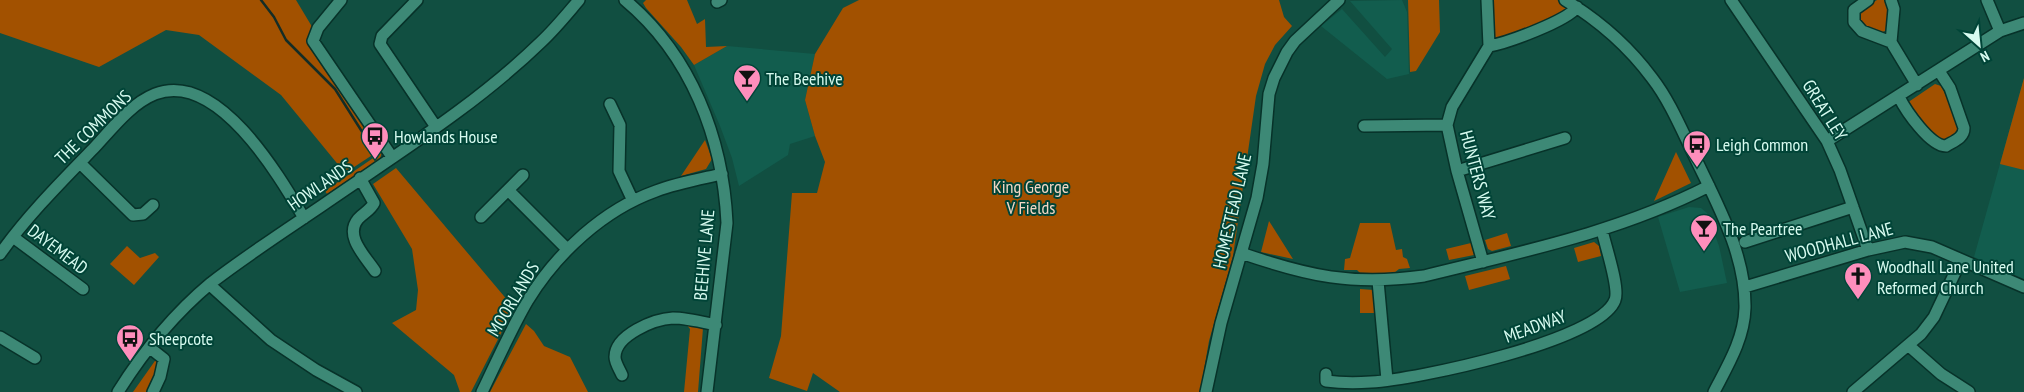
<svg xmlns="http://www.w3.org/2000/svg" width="2024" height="392" viewBox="0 0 2024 392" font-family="'PT Sans Narrow',sans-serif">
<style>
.built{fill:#125d4e}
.green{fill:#a25100}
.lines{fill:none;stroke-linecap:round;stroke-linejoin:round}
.stream{stroke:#142d26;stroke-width:2.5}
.minor-casing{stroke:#073229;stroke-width:14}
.minor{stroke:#3d8976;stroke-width:11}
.labels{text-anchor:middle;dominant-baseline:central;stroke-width:4;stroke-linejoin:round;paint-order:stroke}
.poi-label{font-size:18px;fill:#d7fbf0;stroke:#004437;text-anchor:start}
.street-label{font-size:18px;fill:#d7fbf0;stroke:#004437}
.park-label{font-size:18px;fill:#f3d7c5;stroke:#004437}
</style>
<rect width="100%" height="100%" fill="#114f41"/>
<path class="built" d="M1402 0 1407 12 1409 74 1387 79 1321 26 1342 9 1385 57 1392 49 1350 1Z
M727 46 815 54 805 100 815 136 790 144 788 155 739 186 732 158 720 126 694 65Z
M2024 78V279L1974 257Z
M1689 207 1701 208 1707 213 1719 246 1727 283 1680 292 1658 217Z"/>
<path class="green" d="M0 0H296L314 30 310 41 380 150 345 173 281 95 199 35 166 30 99 67 0 33Z
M646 0H687L697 24 705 19 706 47 727 46 694 65 681 47 646 8 643 3Z
M859 0H1279L1284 17 1292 26 1275 45 1265 64 1256 96 1233 256 1209 341 1200 392H840L813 373 807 391 769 378 781 336 792 193H817L825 162 815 136 805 100 815 54 843 8Z
M1408 0H1439L1440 32 1416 71 1410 72Z
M1490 0H1557L1564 3 1566 11 1541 24 1499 40 1494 37Z
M1877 0H1886L1890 8 1889 28C1879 37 1871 32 1860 26L1858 12Z
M2024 78V170L2000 164Z
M1935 84 1941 86 1964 131 1944 144 1909 111 1907 103Z
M705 140 712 159 706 169 681 176Z
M382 152 380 159 327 194 325 191Z
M1676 152 1691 183 1654 201Z
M396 168 514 308 471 392H460L454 375 392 323 416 310 418 290 412 249 373 184Z
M1269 221 1293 259 1261 252Z
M1360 223H1390L1396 250 1402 249 1403 257 1407 259 1410 268 1399 269 1394 273 1361 274 1357 270H1344L1345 259 1350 258Z
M1507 233 1511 246 1492 251 1488 249 1485 240Z
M1594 242 1599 246 1601 256 1578 262 1574 248Z
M1471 243 1474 255 1449 260 1446 249Z
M127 246 140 258 155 253 159 257 134 285 110 264Z
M1506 266 1510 279 1469 290 1465 276Z
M1360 289 1374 290 1375 313H1360Z
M526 324 534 331 544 346 570 357 588 392H490Z
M686 324 703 328 698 392H684L690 329Z
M157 358 161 362 150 392H133Z"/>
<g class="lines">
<path class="stream" d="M261 0 274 17 286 40 335 89 373 149"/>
<g class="minor-casing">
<path id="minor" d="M341 0 318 28 313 41 392 157
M417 0 382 36 380 44 436 127
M625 0C691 55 723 138 727 223L707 392
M1565 0C1598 20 1629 47 1652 78 1669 100 1680 126 1692 151 1715 200 1746 253 1745 308 1744 339 1728 365 1714 392
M1731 0 1827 141 1840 170 1868 250
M1868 0 1854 10V22L1862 31 1891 42
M1891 0 1894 9 1891 42 1917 85
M1987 0 2000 31
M717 2 721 0
M1489 46C1507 43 1567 21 1577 7
M1899 97C1906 111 1930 146 1946 146 1954 141 1964 138 1964 128L1950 88 1939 71
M610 104 620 125 619 171 633 201
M1364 126 1447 125
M1827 141 2000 31 2024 23
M80 163 133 215 143 214 153 205
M1457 171 1565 138
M360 178 374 203C370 211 363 213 358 219 344 236 365 256 375 271
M509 191 567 249
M481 217 523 175
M13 237 83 289
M1745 242 1853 207
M1241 253C1308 276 1352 286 1424 276 1521 252 1619 232 1709 186
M0 254C27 216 61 182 93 149 111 130 130 104 155 94 217 70 278 174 304 218
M1483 262 1457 171 1447 125 1452 107 1489 46 1487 0
M1378 281 1387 380
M210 285 271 340 316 370 356 392
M1745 287 1868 250 1905 242 1932 247 2024 287
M0 337 35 358
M1908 345 1941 374 1969 392
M150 348 164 359 160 377 153 392
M1326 374V381C1341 383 1356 383 1371 382 1414 380 1600 341 1615 300 1620 288 1605 245 1602 230
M622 375C620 370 615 363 615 357 615 335 654 319 673 318 686 318 702 322 716 325
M118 392C143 352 175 313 211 283 246 256 283 232 320 207 395 155 475 106 541 42 555 29 567 14 579 0
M482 392C497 361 511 329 528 300 557 253 603 210 656 191 677 183 700 179 722 174
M1206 392 1221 323 1257 198 1263 164 1269 94 1274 78 1287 52 1295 41 1339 0
M1853 392 1921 334 1934 317 1961 260"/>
</g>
<use href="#minor" class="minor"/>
</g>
<defs>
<g id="bar-pin" transform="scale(1.4375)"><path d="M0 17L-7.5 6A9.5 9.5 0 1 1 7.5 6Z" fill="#fe8ebc" stroke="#004437"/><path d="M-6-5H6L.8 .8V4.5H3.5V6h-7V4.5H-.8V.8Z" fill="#111"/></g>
<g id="bus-pin" transform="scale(1.4375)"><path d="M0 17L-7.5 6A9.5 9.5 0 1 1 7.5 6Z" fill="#fe8ebc" stroke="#004437"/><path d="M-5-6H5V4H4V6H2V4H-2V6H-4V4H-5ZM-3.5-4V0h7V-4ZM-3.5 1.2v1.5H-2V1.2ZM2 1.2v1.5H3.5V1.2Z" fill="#111"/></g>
<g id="church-pin" transform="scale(1.4375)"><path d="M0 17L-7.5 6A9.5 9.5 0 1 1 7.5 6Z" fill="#fe8ebc" stroke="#004437"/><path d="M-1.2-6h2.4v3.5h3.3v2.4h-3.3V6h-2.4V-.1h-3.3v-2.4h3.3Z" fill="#111"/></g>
</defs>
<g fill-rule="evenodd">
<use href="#bar-pin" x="747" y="78"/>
<use href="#bus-pin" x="375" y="136"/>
<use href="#bus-pin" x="1697" y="144"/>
<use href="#bar-pin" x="1704" y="228"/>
<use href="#church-pin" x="1858" y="276"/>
<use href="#bus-pin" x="130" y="338"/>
</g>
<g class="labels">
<g class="poi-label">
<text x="766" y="78">The Beehive</text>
<text x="394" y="136">Howlands House</text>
<text x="1716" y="144">Leigh Common</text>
<text x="1723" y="228">The Peartree</text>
<text x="1877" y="266">Woodhall Lane United<tspan x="1877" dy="21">Reformed Church</tspan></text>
<text x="149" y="338">Sheepcote</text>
</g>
<g class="street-label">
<text transform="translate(1825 110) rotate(58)">GREAT LEY</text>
<text transform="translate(93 127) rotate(-44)">THE COMMONS</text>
<text transform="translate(1478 175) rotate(75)">HUNTERS WAY</text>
<text transform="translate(320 185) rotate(-35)">HOWLANDS</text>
<text transform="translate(1232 211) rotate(-77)">HOMESTEAD LANE</text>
<text transform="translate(1839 242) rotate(-15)">WOODHALL LANE</text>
<text transform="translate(58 249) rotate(37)">DAYEMEAD</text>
<text transform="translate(704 255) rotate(-85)">BEEHIVE LANE</text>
<text transform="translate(513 299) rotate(-59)">MOORLANDS</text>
<text transform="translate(1535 326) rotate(-20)">MEADWAY</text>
</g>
<g class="park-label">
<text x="1031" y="186">King George<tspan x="1031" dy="21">V Fields</tspan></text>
</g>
</g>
<g transform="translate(1979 45) rotate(153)" stroke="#004437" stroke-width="4" paint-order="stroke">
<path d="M0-4L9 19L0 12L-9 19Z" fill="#d7fbf0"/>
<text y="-8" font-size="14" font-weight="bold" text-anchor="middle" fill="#d7fbf0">N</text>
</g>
</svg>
